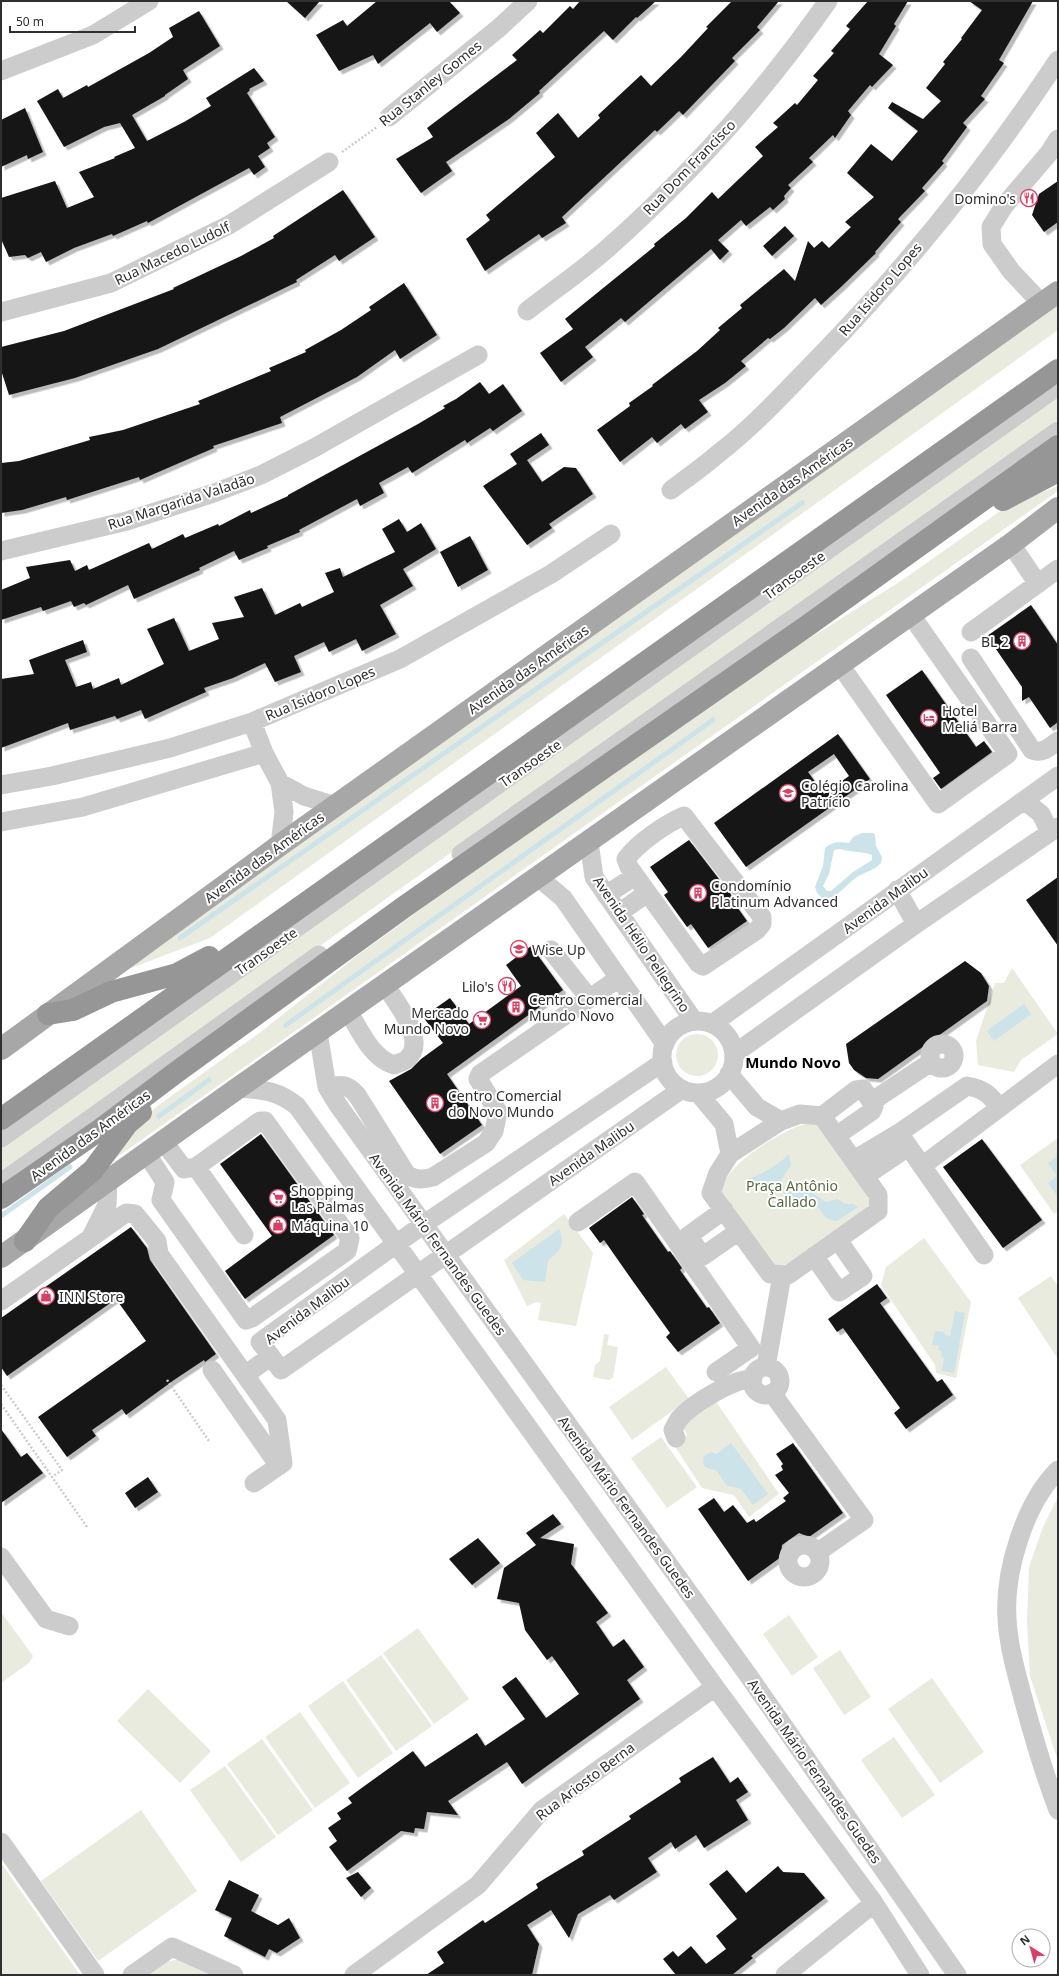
<svg xmlns="http://www.w3.org/2000/svg" width="1059" height="1976" viewBox="0 0 1059 1976" font-family="'Noto Sans',sans-serif">
<style>
.green{fill:#e8ebde}
.water{fill:#cce3ea;fill-rule:evenodd}
.lines{fill:none;stroke-linecap:round;stroke-linejoin:round}
.stream{stroke:#cce3ea;stroke-width:5}
.building{fill:#161616;fill-rule:evenodd;filter:url(#shadow)}
.path{stroke:#ccc;stroke-width:2.5;stroke-dasharray:2 2;stroke-linecap:butt}
.minor{stroke:#ccc;stroke-width:19}
.major{stroke:#a7a7a7;stroke-width:22}
.highway{stroke:#969696;stroke-width:22}
.labels{text-anchor:middle;dominant-baseline:central;stroke-width:4;stroke-linejoin:round;paint-order:stroke}
.street-label{font-size:14px;fill:#2f2f2f;stroke:#fff}
.poi-label{font-size:14px;fill:#2f2f2f;stroke:#fff;text-anchor:start}
.park-label{font-size:14px;fill:#5a6840;stroke:#fff}
.neighbourhood-label{font-size:15px;font-weight:bold;fill:#000;stroke:#fff}
</style>
<defs>
<filter id="shadow"><feDropShadow dx="3.5" dy="3.5" stdDeviation="0" flood-color="#0004"/></filter>
</defs>
<rect width="100%" height="100%" fill="#fff"/>
<path class="green" d="M1058 302V330L210 938 110 976Z
M1058 389V420L1 1173V1146Z
M1058 486V491L113 1160 143 1119 156 1107 262 1031 358 955 491 858 797 646 901 581 1006 507Z
M1012 968 1058 1034 1021 1060 1014 1072 978 1065 976 1041 995 983H1004Z
M676 1055a21 21 0 1 1 42 0a21 21 0 1 1-42 0Z
M810 1123 819 1126 868 1196V1207L792 1262C784 1266 780 1267 772 1264L722 1193C719 1167 788 1126 810 1123Z
M1058 1138V1210L1054 1214 1020 1165Z
M564 1214 593 1253 576 1326 538 1320 541 1303 536 1302 527 1306 504 1260Z
M924 1238 971 1302 956 1378 936 1373 935 1365 881 1285 886 1267Z
M1051 1276 1058 1286V1359L1018 1298Z
M604 1334 609 1335 607 1345 618 1347 613 1378 609 1380 593 1377 595 1365 600 1361Z
M666 1367 689 1399 632 1440 609 1407Z
M715 1400 779 1494 749 1517 734 1495 702 1488 674 1445 687 1435 681 1422Z
M661 1437 697 1487 667 1508 631 1458Z
M1058 1497V1761L1030 1676 1027 1623 1029 1567 1043 1527Z
M1 1612 33 1656 29 1663 1 1683Z
M789 1615 818 1657 792 1676 763 1634Z
M418 1628 469 1699 434 1724 383 1653Z
M840 1650 871 1697 844 1715 813 1668Z
M381 1655 432 1726 396 1751 346 1680Z
M932 1678 984 1752 940 1783 888 1709Z
M343 1681 393 1753 358 1778 308 1706Z
M148 1689 211 1751 180 1783 117 1721Z
M300 1712 350 1783 315 1808 265 1737Z
M894 1737 935 1795 902 1818 861 1760Z
M262 1739 313 1810 278 1835 227 1764Z
M225 1766 276 1837 241 1862 190 1790Z
M141 1810 197 1891 98 1961 41 1881Z
M1 1863 80 1975H1Z
M181 1959 210 1975H145L164 1962Z"/>
<path class="water" d="M862 833H873L875 835 876 846 882 857 881 863C875 870 865 872 857 877 845 885 839 898 823 899L817 893 815 887 823 866 825 848C833 841 839 842 849 843L853 837ZM840 849C849 852 866 852 872 855V860L853 872 831 891H827L823 886 829 874 834 850Z
M1024 1004 1031 1014 994 1041 987 1031Z
M789 1154 791 1165 781 1180C789 1199 796 1190 811 1192L826 1202 837 1199 845 1204H853L858 1207 837 1221C820 1220 824 1209 813 1204 808 1202 805 1204 801 1204 794 1203 786 1194 780 1191 768 1184 756 1192 747 1179 763 1174 777 1166 789 1154Z
M1058 1156V1197L1048 1183 1057 1176 1048 1163Z
M559 1229C566 1244 560 1252 548 1260L545 1282 523 1280 512 1263Z
M955 1311 965 1313 954 1373 942 1371 944 1358 941 1357 942 1351 938 1350 939 1346 932 1345 935 1331 944 1332 945 1335 950 1336Z
M731 1443 768 1494 753 1505 741 1489 726 1485 717 1471 705 1467 703 1462 704 1456 711 1452 716 1454Z"/>
<g class="lines">
<path class="stream" d="M180 938 802 503
M286 1025 713 720
M159 1116 209 1080
M1 1216 70 1167"/>
</g>
<path class="building" d="M286 1H320L305 18Z
M377 1H449L460 13 437 32 430 23 378 64 373 55 339 71 316 35 343 20 347 26Z
M580 1H656L637 18 636 17 613 40 604 31 539 91 540 93 509 119 446 162 452 171 421 193 396 159 433 137 427 128 517 60 512 55 540 30 543 33 570 6 573 9Z
M732 1H779L757 27 760 30 732 58 735 61 683 115 679 111 657 132 655 130 562 217 566 223 542 238 539 234 485 271 466 239 490 220 486 215 555 157 536 133 558 113 578 138 600 118 598 115 641 75 651 86 681 57 708 28 706 27Z
M868 1H908L894 24 896 26 879 54 893 65 872 87 870 85 848 111 851 115 835 138 833 135 809 158 813 162 788 185 791 188 784 196 785 199 773 210 770 207 746 226 741 220 718 240 729 251 720 260 711 249 625 322 621 318 585 347 593 357 561 382 540 353 573 329 565 319 655 246 654 244 686 218 712 192 718 199 763 156 755 147 778 127 773 123 795 103 797 105 818 80 813 76 834 53 831 51 850 29 846 26Z
M969 1H1033L999 60 1004 63 981 96 985 99 963 123 967 127 942 161 944 163 922 188 925 191 898 219 901 222 875 252 876 253 841 287 821 305 815 298 784 328 770 339 768 338 741 361 746 366 725 383 699 400 708 412 685 429 681 424 657 443 652 437 620 462 597 430 630 406 629 403 653 386 652 385 697 351 720 330 718 328 742 308 740 305 784 269 795 281 808 241 814 248 822 241 829 248 851 227 845 222 874 197 847 173 871 144 892 161 918 131 888 108 892 102 923 119 941 101 926 88 945 64 943 62 962 39 961 38 982 10Z
M199 11 220 46 183 70 188 79 165 95V96L132 115 147 141 184 122 211 106 206 98 254 68 264 81 249 89 250 90 247 93 275 137 267 143 270 148 258 156 265 167 254 175 249 168 148 223 147 221 113 236 112 234 74 248 46 262 41 252 28 258 25 255 9 257 1 239V198L55 181 67 208 94 197 79 172 115 158 114 157 135 148 120 123 104 127 64 147 37 101 58 89 63 98 87 85 88 87 149 53 173 37 169 28Z
M25 108 43 152 28 159 27 155 1 167V120Z
M1058 181V222L1044 232 1032 215 1039 194Z
M343 190 375 237 339 261 335 255 296 280 297 282 158 349 75 378 9 395 1 370V347L64 331 174 289 173 288 241 256 274 238 273 236Z
M785 226 794 236 772 256 763 246Z
M404 283 437 335 400 359 395 350 357 377 280 417 282 423 213 446 214 448 140 480 139 477 67 500 66 497 22 510 1 513V463L19 461 90 440 89 437 123 430 200 404 198 401 271 371 269 368 306 352 305 350 341 330 371 310 369 307Z
M480 382 489 394 503 384 522 411 493 431 490 428 467 443 465 440 412 473 408 467 379 483 384 493 360 506 357 499 299 530 300 532 267 546 268 548 239 560 234 551 199 568 200 570 134 599 128 585 86 605 84 603 74 607 71 601 43 611 41 607 1 620V590L30 578 26 567 70 560 75 571 87 565 89 570 149 543 152 549 183 534 185 538 218 524 219 526 250 510 251 513 288 496V495L418 424 445 408 443 406 456 399Z
M541 433 549 445 527 460 542 482 564 467 576 468 593 494 549 524 552 528 527 545 483 486 517 464 510 454Z
M399 519 407 532 421 523 436 549 403 569 413 586 380 605 396 634 362 651 356 639 329 652 324 642 294 656 301 672 275 682 265 663 233 678 204 688 206 692 145 719 141 710 117 719 115 716 70 730 68 723 1 748V679L34 674 29 660 83 640 87 652 65 660 76 687 91 682 93 689 119 678 121 685 164 664 147 629 174 618 189 651 219 639 212 623 244 617 234 597 262 588 275 615 300 603 302 607 334 592 325 573 340 568 343 577 395 552 382 529Z
M470 536 488 570 458 587 440 552Z
M1031 605 1058 645V722L1050 728 1029 697 1022 701V687L987 636Z
M922 670 976 747 984 741 992 752 941 789 933 778 940 773 886 695Z
M838 734 870 779 746 867 714 823ZM834 754 849 776 824 794 808 772Z
M689 840 732 896 730 897 747 921 708 948 691 924 687 927 664 895 668 892 650 867Z
M1058 877V946L1026 900Z
M531 946 563 990 447 1074 482 1125 440 1154 389 1081 411 1069 421 1059 443 1043 423 1017 450 998 469 1024 521 986 506 965Z
M965 961 981 973 989 986 987 1001 878 1079 866 1078 854 1070 849 1063 846 1044Z
M261 1134 334 1235 245 1299 225 1271 272 1236 220 1164Z
M982 1139 1042 1220 1003 1248 943 1167Z
M632 1197 644 1214 642 1215 668 1252 670 1251 682 1268 680 1270 707 1308 709 1307 720 1323 678 1352 666 1337 670 1333 632 1280 604 1240 600 1243 589 1228Z
M131 1227 147 1248 150 1260 216 1354 205 1362 204 1360 174 1380 126 1415 122 1409 92 1430 96 1436 67 1457 38 1417 146 1341 116 1299 7 1376 1 1367V1318Z
M877 1284 887 1298 880 1303 937 1382 942 1379 953 1395 906 1429 894 1413 900 1408 843 1328 837 1332 828 1319Z
M1 1429 21 1457 27 1453 43 1473 1 1503Z
M793 1443 843 1513 809 1537 799 1533 782 1545 781 1557 748 1581 698 1509 714 1498 724 1512 733 1505 747 1523 754 1519 756 1522 786 1501 783 1498 789 1493 775 1475 783 1470 781 1466 783 1464 776 1454Z
M148 1477 158 1492 135 1508 125 1493Z
M553 1514 561 1524 540 1538 574 1544 571 1564 608 1613 596 1622 613 1647 624 1639 644 1667 627 1680 640 1699 522 1784 507 1762 448 1801 458 1815 427 1812 424 1829 415 1828 414 1833 401 1831 347 1871 329 1847 337 1841 328 1828 341 1819 337 1813 352 1803 348 1798 363 1787 413 1751 425 1767 477 1733 485 1746 525 1719 502 1687 516 1677 546 1718 579 1694 552 1656 547 1660 525 1630 519 1603 497 1599 504 1568 536 1545 526 1533Z
M478 1538 500 1563 472 1585 449 1559Z
M713 1757 730 1783 738 1777 748 1792 736 1800 748 1820 704 1848 696 1835 675 1849 671 1842 648 1858 657 1872 614 1900 610 1895 578 1914 569 1938 551 1910 527 1925 539 1944 532 1975H426L444 1963 437 1952 483 1920 485 1923 538 1888 536 1884 584 1855 582 1851 631 1819 629 1816 681 1782 679 1778Z
M778 1866 783 1872 804 1873 825 1898 751 1956 753 1958 732 1975H676L663 1959 673 1951 678 1957 691 1946 706 1964 726 1949 716 1936 737 1919 709 1884 727 1870 746 1893Z
M358 1872 371 1888 361 1897 346 1878Z
M229 1880 259 1895 251 1911 278 1925 289 1918 300 1938 277 1953 269 1949 265 1957 224 1936 232 1918 215 1910Z"/>
<g class="lines">
<path class="path" d="M342 152 377 127
M167 1380 209 1441
M1 1385 62 1470 52 1477
M1 1404 87 1527"/>
<path class="minor" d="M1 71 93 35 149 1
M389 117 499 28 528 1
M1042 304 1011 271 992 244 991 227 1004 206 1049 153 1058 139
M527 311C554 290 583 270 608 248 691 174 765 91 828 1
M1 312 111 283 229 225 329 162
M671 490C687 478 704 466 719 453 755 425 786 391 817 359 907 267 987 167 1058 60
M1011 544 1038 584
M1 551 127 521 214 493 261 475 314 448 478 355
M971 632 1058 569
M971 658 1032 750C1042 754 1050 747 1058 741
M840 665 938 804 1008 754 911 615
M252 722 264 753 280 783 284 812 280 845
M280 783 304 796 336 806
M1 785 52 776 170 748 252 722 400 659 551 574 611 534
M1025 801 1041 814 1050 832
M684 816 762 917V924L757 930 703 966 698 963 629 867 626 859C638 843 665 824 684 816Z
M1 822 83 807 264 753
M589 842 594 877 694 1021
M461 854 1058 431
M539 878 563 898 665 1044
M897 890 916 924
M606 895 635 876
M619 913 647 893
M551 950 589 998
M348 1011C360 1030 371 1058 394 1065 398 1063 405 1062 408 1058 427 1040 396 1002 385 985
M662 1057a36 36 0 1 1 72 0a36 36 0 1 1-72 0Z
M712 1024 1058 776
M318 1032 327 1087 338 1105 748 1675 957 1975
M930 1056a12 12 0 1 1 24 0a12 12 0 1 1-24 0Z
M734 1054 916 924 1058 827
M663 1062 424 1224 260 1342 281 1370 682 1089
M729 1074 757 1107 781 1121
M327 1087C342 1084 347 1084 357 1095L407 1175C417 1180 423 1180 433 1177L486 1143 494 1131 498 1112 480 1082 478 1079 480 1074 619 978
M238 1088C263 1090 277 1090 297 1106L715 1687 874 1903 920 1975
M698 1093 724 1124 730 1154
M871 1102 931 1062
M800 1114 822 1116 878 1195V1211L788 1275 770 1274 711 1193 718 1173 730 1154 781 1121Z
M822 1116 856 1090 863 1089 874 1106 872 1111 836 1136
M899 1133 922 1166 1058 1064
M1 1138 1058 386
M146 1153 165 1182 161 1200 246 1320 252 1318 347 1251 350 1238 265 1121H260L196 1167 184 1169 163 1141
M854 1160 899 1133 967 1086C984 1089 989 1094 999 1107
M922 1166 984 1255
M196 1167 244 1235
M865 1176 908 1147
M1 1183 319 955
M724 1210 688 1236 703 1256 739 1231
M578 1222 635 1182 751 1348 716 1372
M92 1235 107 1205 108 1181
M814 1256 839 1292 863 1276 838 1240
M1 1301 126 1213 135 1214 157 1241 159 1254 277 1420 283 1463 254 1483
M766 1367 782 1275
M752 1381a14 14 0 1 1 28 0a14 14 0 1 1-28 0Z
M212 1370 279 1466
M245 1375 271 1356
M772 1393 864 1520 818 1552
M676 1438 673 1430C675 1426 677 1422 679 1419 692 1404 734 1378 753 1379
M1058 1470C1025 1503 1004 1571 1007 1618 1008 1644 1016 1672 1023 1698 1033 1736 1044 1773 1058 1810
M788 1561a16 16 0 1 1 32 0a16 16 0 1 1-32 0Z
M1 1557 46 1619 69 1626
M1 1842 95 1975
M132 1975 172 1947 234 1975
M354 1975 478 1885 542 1810 715 1687
M785 1975 874 1903"/>
<path class="major" d="M1 1049 280 845 1058 292
M1 1257 238 1088 1011 544 1058 508"/>
<path class="highway" d="M1003 500 1058 471
M48 1014 73 1010 111 992 177 974 209 957
M1 1119 1058 370
M1 1198 101 1129 178 1071 404 907 807 626 1058 446
M25 1241 48 1208 93 1170 128 1123 141 1112"/>
</g>
<defs>
<g id="restaurant-ring" transform="scale(0.9)"><circle r="9.5" fill="#fff" stroke="#d84066" stroke-width="1.5"/><path d="M-5-6h1v4h1v-4h1v4h1v-4h1v5L-1.5 .5V6h-2V.5L-5-1ZM5-6V6H3V1.5H1.5Q1.5-4 5-6Z" fill="#d84066"/></g>
<g id="building-ring" transform="scale(0.9)"><circle r="9.5" fill="#fff" stroke="#d84066" stroke-width="1.5"/><path d="M-4-6H4V6H1V3H-1V6H-4ZM-2.5-4.3h1.7v1.8h-1.7ZM.8-4.3h1.7v1.8H.8ZM-2.5-1h1.7V.8h-1.7ZM.8-1h1.7V.8H.8Z" fill="#d84066"/></g>
<g id="hotel-ring" transform="scale(0.9)"><circle r="9.5" fill="#fff" stroke="#d84066" stroke-width="1.5"/><path d="M-6-4.5h1.5V1H6V5H4.5V3h-9V5H-6ZM-4 0a1.8 1.8 0 1 1 3.6 0ZM.5 0V-2.5h3Q6-2.5 6 0Z" fill="#d84066"/></g>
<g id="school-ring" transform="scale(0.9)"><circle r="9.5" fill="#fff" stroke="#d84066" stroke-width="1.5"/><path d="M0-5L7-2L0 1L-7-2ZM-4 1L0 2.5L4 1V4Q0 6-4 4Z" fill="#d84066"/></g>
<g id="supermarket-ring" transform="scale(0.9)"><circle r="9.5" fill="#fff" stroke="#d84066" stroke-width="1.5"/><path d="M-6-5.5h2.5l.6 2H6L4.5 2H-2.5L-4.4-4H-6ZM-1.5 3.2a1.3 1.3 0 1 0 .1 0ZM3 3.2a1.3 1.3 0 1 0 .1 0Z" fill="#d84066"/></g>
<g id="shop-ring" transform="scale(0.9)"><circle r="9.5" fill="#fff" stroke="#d84066" stroke-width="1.5"/><path d="M-5-2.5h2.3a2.7 3.5 0 0 1 5.4 0H5L5.5 6h-11ZM-1.5-2.5h3a1.5 2.3 0 0 0-3 0Z" fill="#d84066"/></g>
</defs>
<g fill-rule="evenodd">
<use href="#restaurant-ring" x="1029" y="198"/>
<use href="#building-ring" x="1022" y="641"/>
<use href="#hotel-ring" x="929" y="718"/>
<use href="#school-ring" x="788" y="793"/>
<use href="#building-ring" x="698" y="893"/>
<use href="#school-ring" x="519" y="949"/>
<use href="#restaurant-ring" x="507" y="986"/>
<use href="#building-ring" x="516" y="1007"/>
<use href="#supermarket-ring" x="482" y="1020"/>
<use href="#building-ring" x="435" y="1103"/>
<use href="#supermarket-ring" x="278" y="1198"/>
<use href="#shop-ring" x="278" y="1225"/>
<use href="#shop-ring" x="46" y="1296"/>
</g>
<g class="labels">
<g class="street-label">
<text transform="translate(430 83) rotate(-39)">Rua Stanley Gomes</text>
<text transform="translate(689 167) rotate(-46)">Rua Dom Francisco</text>
<text transform="translate(172 253) rotate(-26)">Rua Macedo Ludolf</text>
<text transform="translate(880 289) rotate(-49)">Rua Isidoro Lopes</text>
<text transform="translate(792 481) rotate(-35)">Avenida das Américas</text>
<text transform="translate(181 501) rotate(-18)">Rua Margarida Valadão</text>
<text transform="translate(794 575) rotate(-36)">Transoeste</text>
<text transform="translate(528 669) rotate(-35)">Avenida das Américas</text>
<text transform="translate(320 693) rotate(-23)">Rua Isidoro Lopes</text>
<text transform="translate(530 763) rotate(-35)">Transoeste</text>
<text transform="translate(264 857) rotate(-36)">Avenida das Américas</text>
<text transform="translate(885 900) rotate(-36)">Avenida Malibu</text>
<text transform="translate(642 944) rotate(56)">Avenida Hélio Pellegrino</text>
<text transform="translate(266 951) rotate(-35)">Transoeste</text>
<text transform="translate(90 1135) rotate(-36)">Avenida das Américas</text>
<text transform="translate(591 1153) rotate(-35)">Avenida Malibu</text>
<text transform="translate(438 1244) rotate(54)">Avenida Mário Fernandes Guedes</text>
<text transform="translate(307 1310) rotate(-37)">Avenida Malibu</text>
<text transform="translate(627 1507) rotate(54)">Avenida Mário Fernandes Guedes</text>
<text transform="translate(815 1771) rotate(55)">Avenida Mário Fernandes Guedes</text>
<text transform="translate(585 1781) rotate(-37)">Rua Ariosto Berna</text>
</g>
<g class="poi-label">
<text x="1016" y="198" text-anchor="end">Domino's</text>
<text x="1009" y="641" text-anchor="end">BL 2</text>
<text x="942" y="710">Hotel<tspan x="942" dy="16">Meliá Barra</tspan></text>
<text x="801" y="785">Colégio Carolina<tspan x="801" dy="16">Patrício</tspan></text>
<text x="711" y="885">Condomínio<tspan x="711" dy="16">Platinum Advanced</tspan></text>
<text x="532" y="949">Wise Up</text>
<text x="494" y="986" text-anchor="end">Lilo's</text>
<text x="529" y="999">Centro Comercial<tspan x="529" dy="16">Mundo Novo</tspan></text>
<text x="469" y="1012" text-anchor="end">Mercado<tspan x="469" dy="16">Mundo Novo</tspan></text>
<text x="448" y="1095">Centro Comercial<tspan x="448" dy="16">do Novo Mundo</tspan></text>
<text x="291" y="1190">Shopping<tspan x="291" dy="16">Las Palmas</tspan></text>
<text x="291" y="1225">Máquina 10</text>
<text x="59" y="1296">INN Store</text>
</g>
<g class="park-label">
<text x="792" y="1185">Praça Antônio<tspan x="792" dy="16">Callado</tspan></text>
</g>
<g class="neighbourhood-label">
<text x="793" y="1062">Mundo Novo</text>
</g>
</g>
<rect width="1059" height="1976" fill="none" stroke="#2f2f2f" stroke-width="4"/>
<g transform="translate(1031 1948) rotate(323)"><circle r="19" fill="#ffffff" stroke="#acacac"/>
<path d="M0-3L7 15L0 10L-7 15Z" fill="#d84066"/>
<text y="-6" font-size="11" font-weight="bold" text-anchor="middle" fill="#2f2f2f">N</text>
</g>
<path d="M10 26v6h125v-6" fill="none" stroke="#2f2f2f" stroke-width="2"/>
<text x="16" y="26" font-size="12" fill="#2f2f2f" stroke="#ffffff" stroke-width="3" paint-order="stroke">50 m</text>
</svg>
